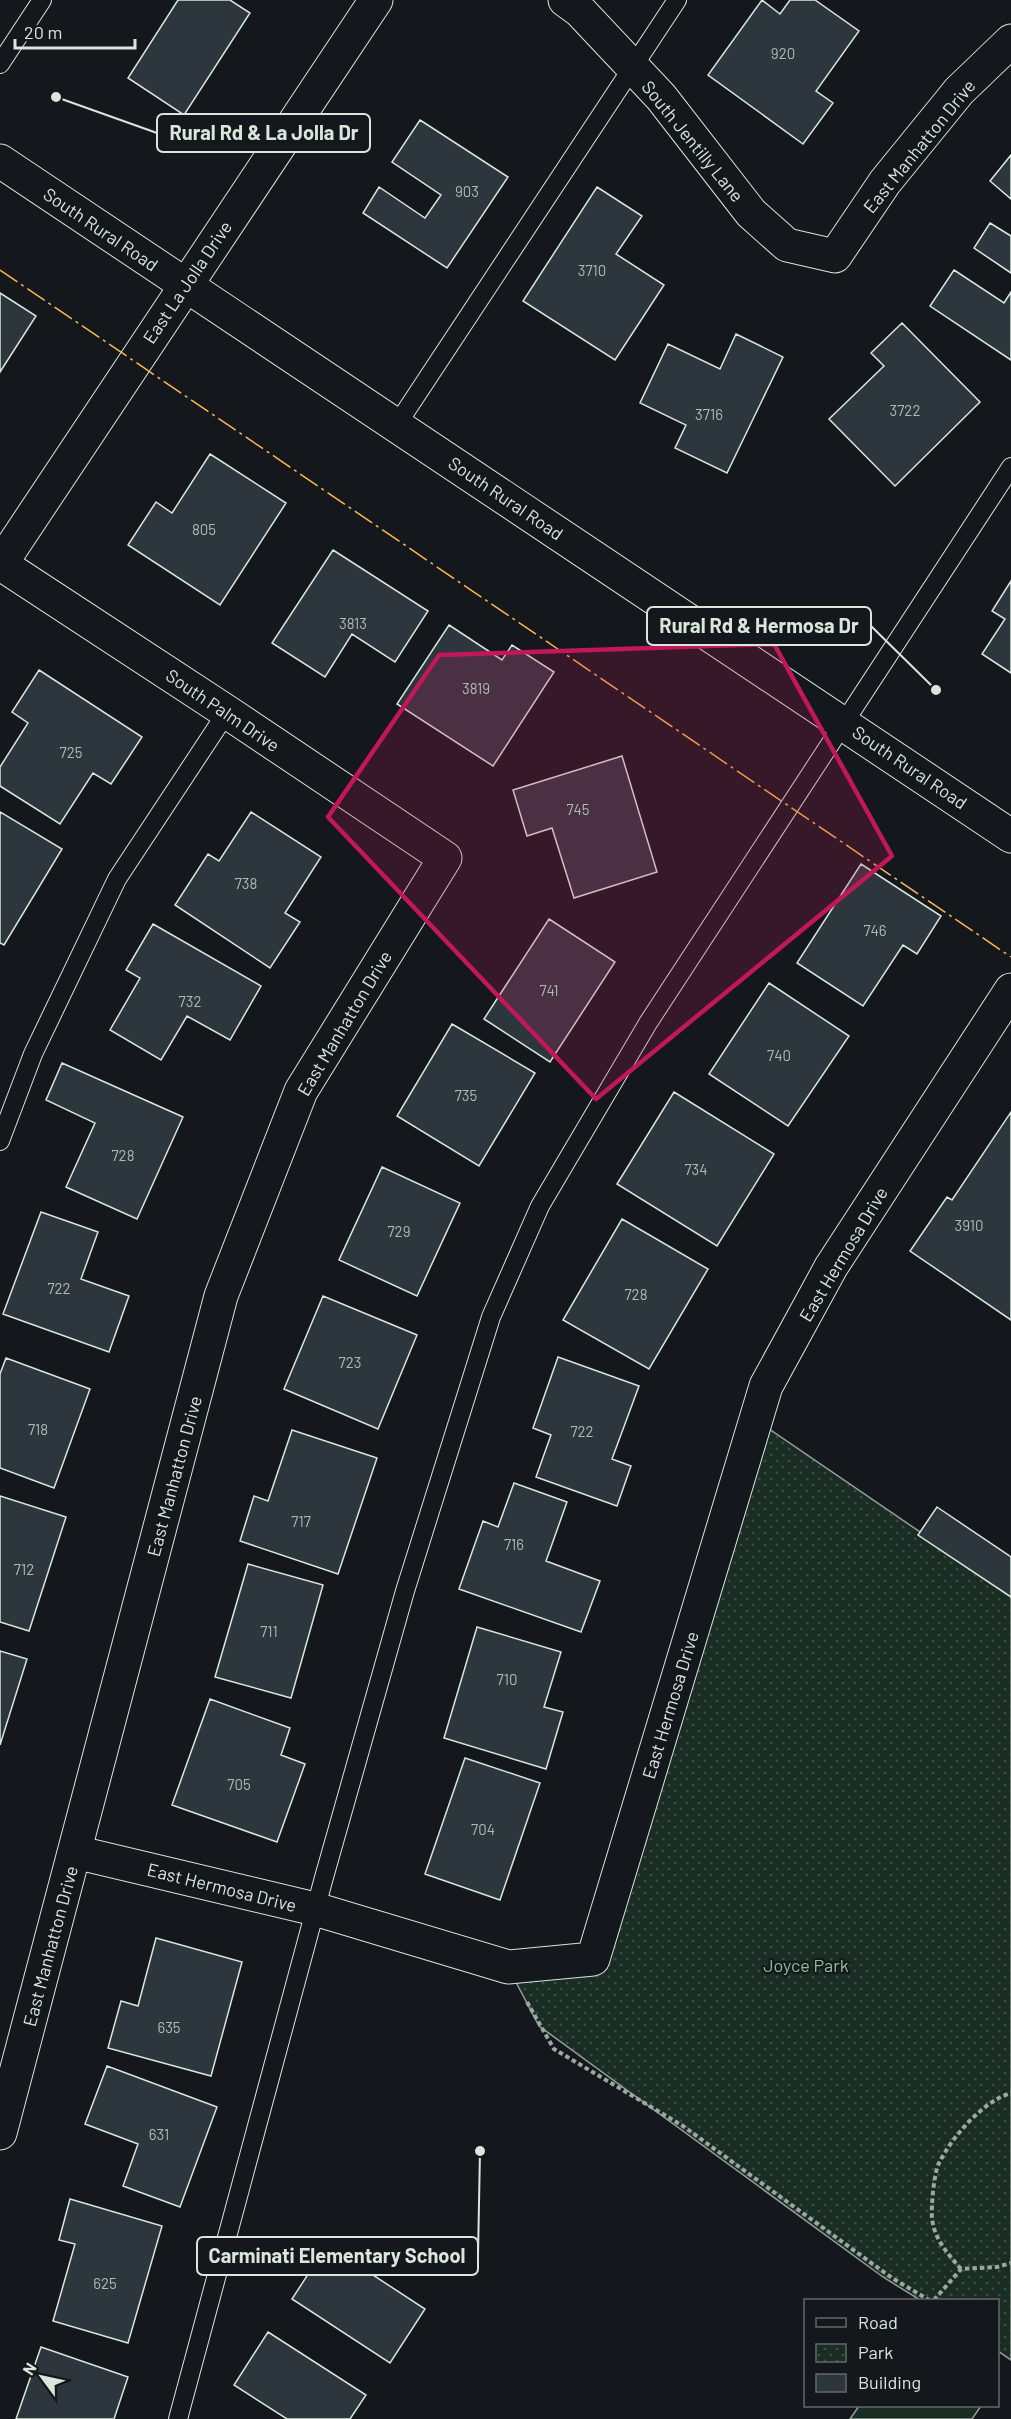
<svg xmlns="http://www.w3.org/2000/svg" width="1011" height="2419" viewBox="0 0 1011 2419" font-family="Barlow,sans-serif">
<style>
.park{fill:url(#park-dots);stroke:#939e99;stroke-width:1.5}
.pitch{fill:#1a2d24;stroke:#939e99;stroke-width:1.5}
.building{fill:#2c363c;stroke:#d8e6dc;stroke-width:1.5}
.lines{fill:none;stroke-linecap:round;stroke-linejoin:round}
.service-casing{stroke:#d8e6dc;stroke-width:20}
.minor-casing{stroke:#d8e6dc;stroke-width:35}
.primary-casing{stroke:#d8e6dc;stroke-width:35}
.path{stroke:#9da8a2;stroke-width:4;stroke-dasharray:4.5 3;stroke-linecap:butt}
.service{stroke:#14181c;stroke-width:18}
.minor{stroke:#14181c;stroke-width:33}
.primary{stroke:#14181c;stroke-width:33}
.power{stroke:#ffb74d;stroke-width:1.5;stroke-dasharray:21 4.5 3 4.5;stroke-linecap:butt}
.marked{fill:#c2185b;fill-opacity:0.2;stroke:#c2185b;stroke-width:4.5;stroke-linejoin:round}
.labels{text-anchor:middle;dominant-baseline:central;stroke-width:4.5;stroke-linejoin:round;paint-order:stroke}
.number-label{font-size:15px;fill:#adbab4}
.street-label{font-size:18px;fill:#d8e6dc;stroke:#14181c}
.park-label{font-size:18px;fill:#8ac095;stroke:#14181c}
.leader{fill:none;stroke:#d8e6dc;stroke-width:2}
.callout-dot{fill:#d8e6dc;stroke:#14181c;stroke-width:2}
.callout{fill:#14181c;stroke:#d8e6dc;stroke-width:2}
.callout-label{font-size:20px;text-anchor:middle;font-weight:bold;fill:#d8e6dc}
</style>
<defs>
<pattern id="park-dots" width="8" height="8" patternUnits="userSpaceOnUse" patternTransform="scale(1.5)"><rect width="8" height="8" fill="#1a2d24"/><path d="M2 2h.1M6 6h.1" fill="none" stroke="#3b4b43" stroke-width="1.8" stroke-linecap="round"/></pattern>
</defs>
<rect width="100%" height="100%" fill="#14181c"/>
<path class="park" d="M756 1420 1011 1594V2360L998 2351V2300H920L883 2277 539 2026 508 1967 593 1959Z"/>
<path class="pitch" d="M859 2406H981L972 2419H850Z"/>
<path class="building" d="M178 0H230L250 13 184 115 128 78Z
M762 0 780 14 790 0H815L859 31 816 91 833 103 803 144 708 75Z
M420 120 508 177 447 268 363 213 379 187 425 218 441 195 392 162Z
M1011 155V199L990 181Z
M597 187 642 216 616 254 664 285 615 360 523 301Z
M990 223 1011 236V273L974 248Z
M954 270 1004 303 1011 292V360L930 306Z
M0 293 36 316 0 372Z
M902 323 980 402 895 486 829 419 884 366 871 353Z
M736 334 783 357 727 473 675 448 686 425 640 403 668 344 720 369Z
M210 454 286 503 220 605 128 545 156 502 172 513Z
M333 550 428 611 395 662 352 634 325 677 272 643Z
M1011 581V673L982 654 1005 619 992 611Z
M449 625 502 660 512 645 554 672 493 766 397 704Z
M39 670 142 737 111 784 93 773 60 824 0 786V767L28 723 12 712Z
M622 756 657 872 574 898 552 828 527 836 513 790Z
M0 812 62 849 4 945 0 943Z
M251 812 321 857 285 913 300 922 270 968 175 905 208 854 219 861Z
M861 864 941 916 917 954 903 945 863 1006 797 963Z
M549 919 615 962 550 1062 484 1019Z
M153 924 261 986 230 1040 187 1016 161 1060 110 1030 140 978 126 970Z
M769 983 849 1036 788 1126 709 1074Z
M452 1024 535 1073 479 1166 397 1116Z
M62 1063 183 1117 137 1219 66 1187 95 1123 46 1100Z
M674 1092 774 1154 717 1246 617 1184Z
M1011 1112V1320L910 1251 947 1197 952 1200Z
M382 1167 460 1203 417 1296 339 1260Z
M41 1212 98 1232 81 1279 129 1296 109 1352 3 1314Z
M622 1219 708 1269 649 1369 563 1320Z
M323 1296 417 1335 378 1429 284 1389Z
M558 1357 639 1386 612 1459 631 1466 617 1506 536 1477 551 1435 533 1428Z
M6 1358 90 1389 54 1488 0 1468V1374Z
M292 1430 377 1458 338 1574 240 1541 254 1496 268 1501Z
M514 1483 567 1502 546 1561 600 1581 581 1632 459 1589 483 1521 498 1527Z
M0 1496 66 1517 29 1631 0 1622Z
M937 1507 1011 1557V1597L918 1535Z
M248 1564 323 1585 291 1698 215 1677Z
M477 1627 561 1652 544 1707 563 1712 546 1769 444 1738Z
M0 1651 27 1659 0 1745Z
M210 1699 290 1728 281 1755 305 1764 277 1842 172 1805Z
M465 1758 540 1783 500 1900 425 1874Z
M156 1938 242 1962 211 2076 108 2048 121 2001 138 2006Z
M107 2066 217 2107 180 2207 123 2186 138 2144 85 2124Z
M70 2199 162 2226 128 2343 53 2321 75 2244 59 2240Z
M327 2245 425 2309 390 2363 292 2299Z
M268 2332 366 2395 350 2419H287L234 2385Z
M41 2347 128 2377 114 2419H16Z"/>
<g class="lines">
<g class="service-casing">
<path id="service" d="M0 64 42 0
M396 426 677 0
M0 1141 33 1054 117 879 227 712
M178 2419 323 1881 405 1591 491 1317 540 1206 648 1023 1011 467"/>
</g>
<g class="minor-casing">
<path id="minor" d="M565 0 580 11 661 97 751 213 787 245 835 256 885 182 959 91 1011 41
M0 565 376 0
M75 1852 315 1909 508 1967 593 1959 766 1386 831 1267 1011 990
M0 2133 221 1296 301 1091 445 858 227 712 1 564"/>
</g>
<g class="primary-casing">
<path id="primary" d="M0 161 1011 836"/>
</g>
<path class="path" d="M527 2002 554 2049 683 2126 892 2278 929 2300
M961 2269C948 2254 934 2239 932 2218 931 2206 934 2173 939 2163 952 2137 983 2101 1011 2093
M934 2300 961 2269 997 2267 1011 2263"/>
<use href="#service" class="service"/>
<use href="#minor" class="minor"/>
<use href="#primary" class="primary"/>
<path class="power" d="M0 270 1011 957"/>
</g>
<path class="marked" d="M774 644 892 856 596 1099 328 817 439 655Z"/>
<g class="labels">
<g class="number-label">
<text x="783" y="53">920</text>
<text x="467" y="191">903</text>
<text x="592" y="270">3710</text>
<text x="905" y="410">3722</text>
<text x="709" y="414">3716</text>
<text x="204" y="529">805</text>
<text x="353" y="623">3813</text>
<text x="476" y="688">3819</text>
<text x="71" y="752">725</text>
<text x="578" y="809">745</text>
<text x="246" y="883">738</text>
<text x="875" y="930">746</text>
<text x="549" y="990">741</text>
<text x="190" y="1001">732</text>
<text x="779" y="1055">740</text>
<text x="466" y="1095">735</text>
<text x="123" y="1155">728</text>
<text x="696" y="1169">734</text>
<text x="969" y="1225">3910</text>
<text x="399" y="1231">729</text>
<text x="59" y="1288">722</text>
<text x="636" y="1294">728</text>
<text x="350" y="1362">723</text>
<text x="38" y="1429">718</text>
<text x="582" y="1431">722</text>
<text x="301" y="1521">717</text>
<text x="514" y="1544">716</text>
<text x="24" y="1569">712</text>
<text x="269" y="1631">711</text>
<text x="507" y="1679">710</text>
<text x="239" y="1784">705</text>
<text x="483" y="1829">704</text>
<text x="169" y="2027">635</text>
<text x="159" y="2134">631</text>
<text x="105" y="2283">625</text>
</g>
<g class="street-label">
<text transform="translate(693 141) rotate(51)">South Jentilly Lane</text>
<text transform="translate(919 146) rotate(-51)">East Manhatton Drive</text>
<text transform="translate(101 229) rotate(34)">South Rural Road</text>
<text transform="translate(187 282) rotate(-56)">East La Jolla Drive</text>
<text transform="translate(506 498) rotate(34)">South Rural Road</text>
<text transform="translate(223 710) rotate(34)">South Palm Drive</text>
<text transform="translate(910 767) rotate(34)">South Rural Road</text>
<text transform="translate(344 1023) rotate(-59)">East Manhatton Drive</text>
<text transform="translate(843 1254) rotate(-59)">East Hermosa Drive</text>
<text transform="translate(174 1476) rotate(-75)">East Manhatton Drive</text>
<text transform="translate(670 1705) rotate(-73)">East Hermosa Drive</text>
<text transform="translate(222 1887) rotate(14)">East Hermosa Drive</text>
<text transform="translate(50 1946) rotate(-75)">East Manhatton Drive</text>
</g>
<g class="park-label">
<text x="806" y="1965">Joyce Park</text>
</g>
</g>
<path class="leader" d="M56 97L157 133M936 690L871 626M480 2151L478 2256"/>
<g class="callout-dot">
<circle cx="56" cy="97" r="6"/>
<circle cx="936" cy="690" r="6"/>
<circle cx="480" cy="2151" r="6"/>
</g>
<g class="callout">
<rect x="157" y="114" width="213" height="38" rx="6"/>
<rect x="647" y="607" width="224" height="38" rx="6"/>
<rect x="197" y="2237" width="281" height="38" rx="6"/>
</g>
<g class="callout-label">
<text x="264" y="140">Rural Rd &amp; La Jolla Dr</text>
<text x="759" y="633">Rural Rd &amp; Hermosa Dr</text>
<text x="337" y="2263">Carminati Elementary School</text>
</g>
<rect x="804" y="2299" width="195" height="108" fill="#14181c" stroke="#626a69" stroke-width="1.5"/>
<rect x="816" y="2318" width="30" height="9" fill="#14181c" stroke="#626a69" stroke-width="1.5"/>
<text x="858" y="2329" font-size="18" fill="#d8e6dc">Road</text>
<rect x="816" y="2344" width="30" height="18" fill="url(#park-dots)" stroke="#626a69" stroke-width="1.5"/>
<text x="858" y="2359" font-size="18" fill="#d8e6dc">Park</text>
<rect x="816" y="2374" width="30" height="18" fill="#2c363c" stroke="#626a69" stroke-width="1.5"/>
<text x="858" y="2389" font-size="18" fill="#d8e6dc">Building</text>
<g transform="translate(42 2377) rotate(303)" stroke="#14181c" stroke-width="4.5" paint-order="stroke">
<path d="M0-4.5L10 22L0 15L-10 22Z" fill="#d8e6dc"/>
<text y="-9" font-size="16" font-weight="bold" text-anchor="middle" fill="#d8e6dc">N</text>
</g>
<path d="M15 39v9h120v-9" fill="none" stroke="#d8e6dc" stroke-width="3"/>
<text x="24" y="39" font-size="18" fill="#d8e6dc" stroke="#14181c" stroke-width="4.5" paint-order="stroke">20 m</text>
</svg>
